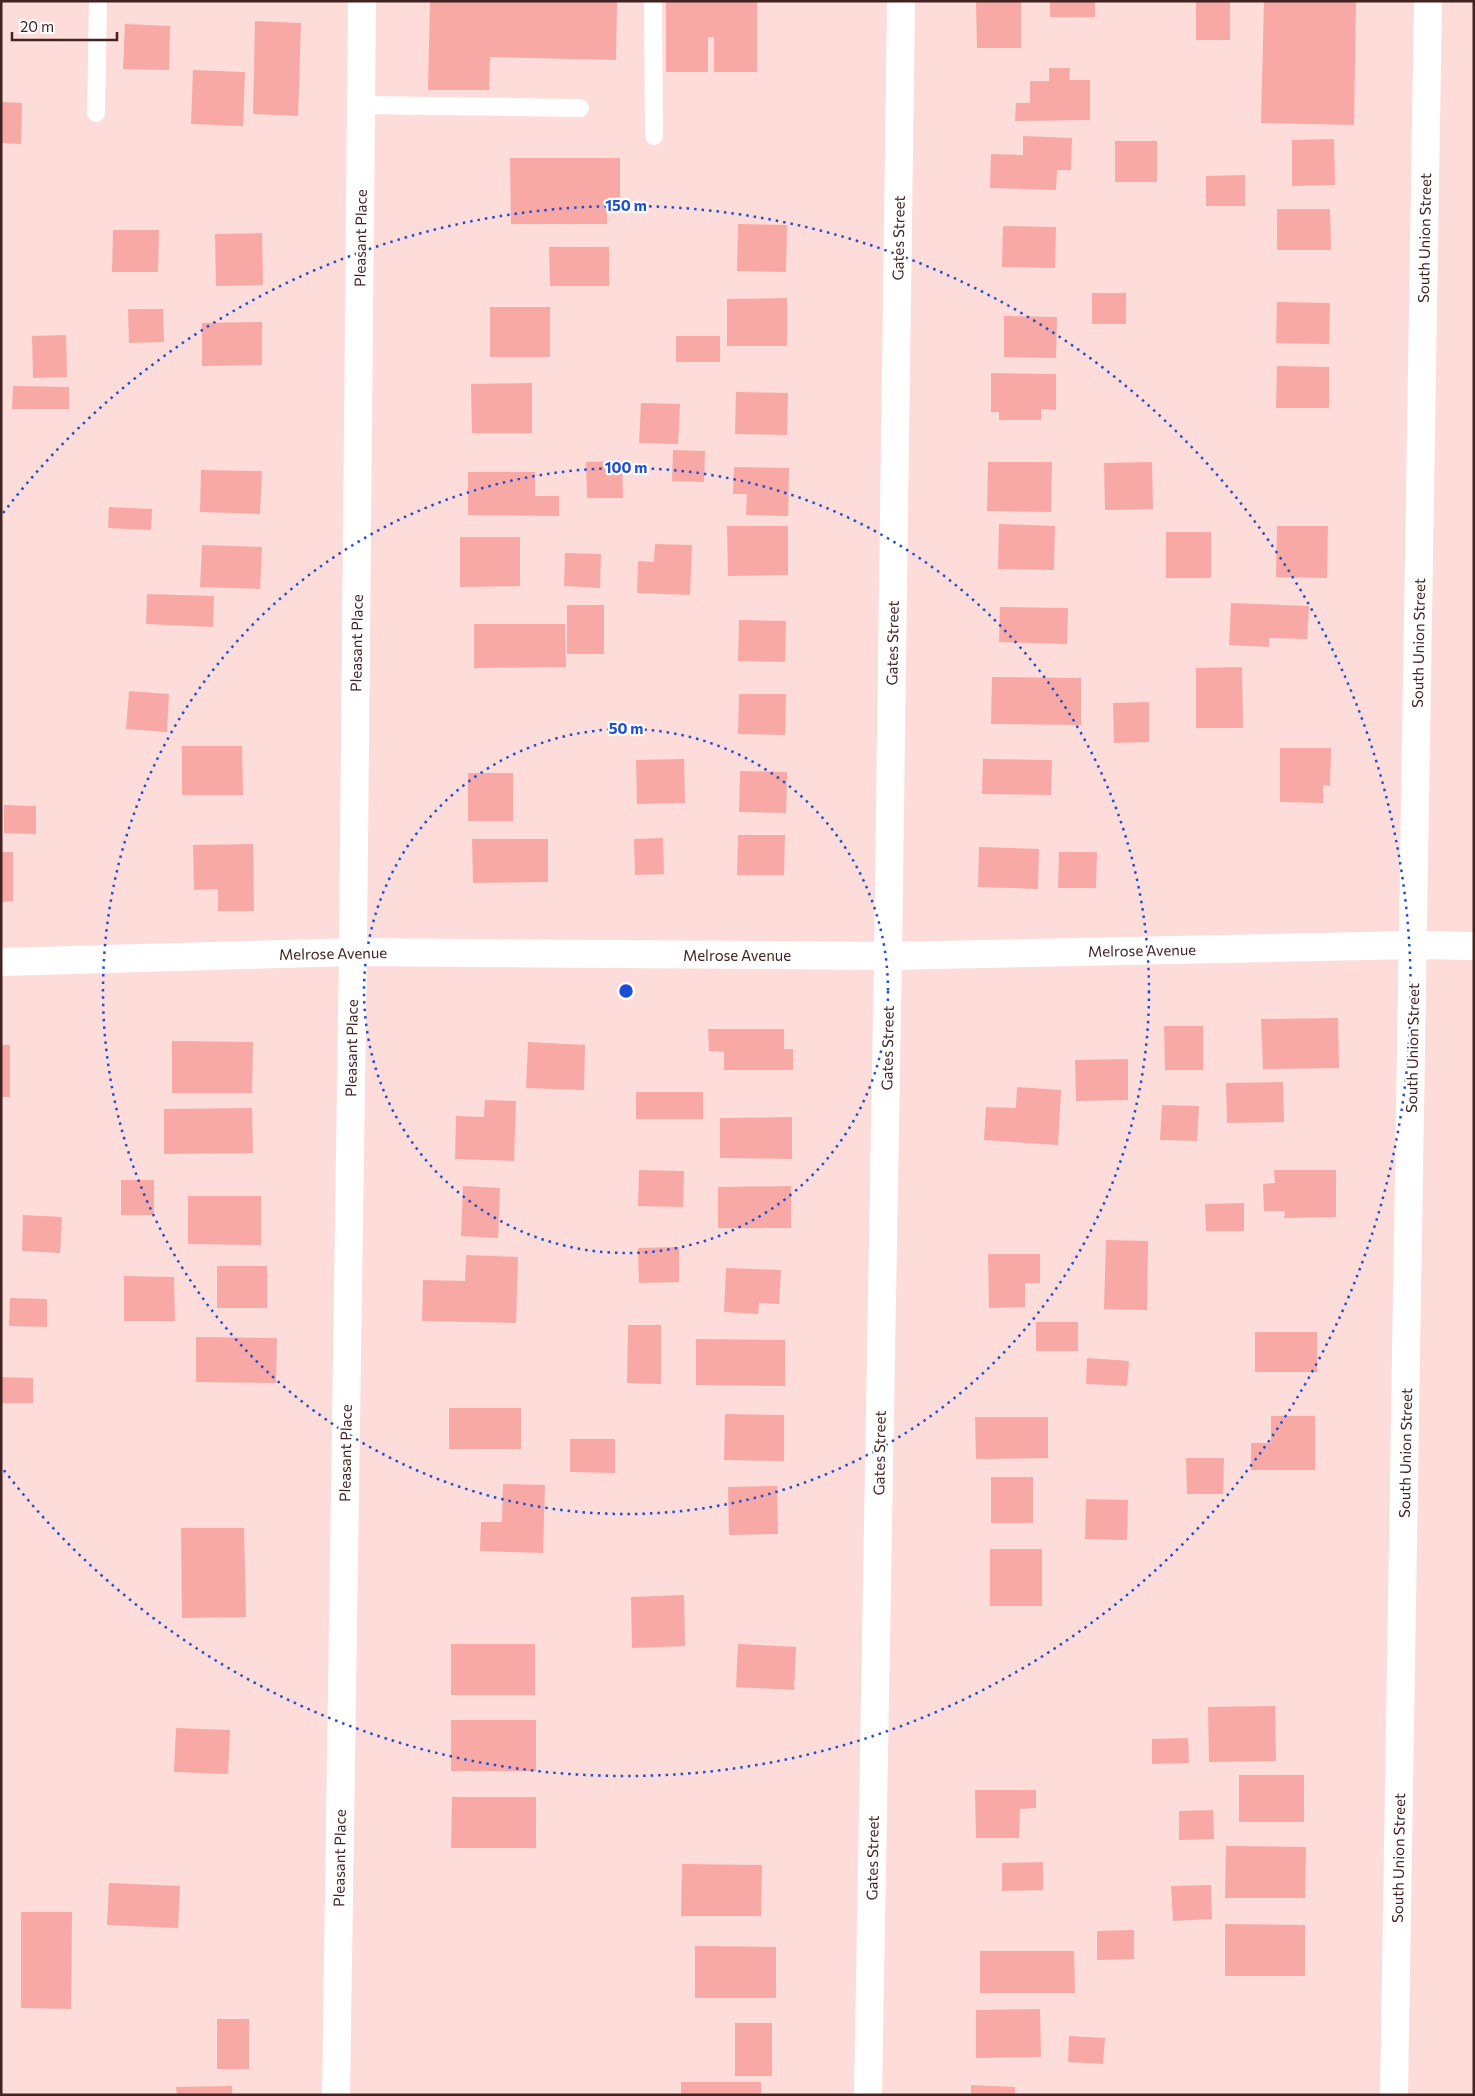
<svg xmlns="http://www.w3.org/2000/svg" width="1475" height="2096" viewBox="0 0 1475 2096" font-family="Commissioner,sans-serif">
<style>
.building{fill:#f8a9a5}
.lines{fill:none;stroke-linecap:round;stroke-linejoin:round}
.service{stroke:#fff;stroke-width:18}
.minor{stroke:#fff;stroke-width:28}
.tertiary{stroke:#fff;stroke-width:28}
.ring{fill:none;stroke:#1d4ed8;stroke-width:2.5;stroke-dasharray:2.5 5}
.labels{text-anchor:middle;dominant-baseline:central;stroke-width:4.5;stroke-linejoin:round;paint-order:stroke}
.street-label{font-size:15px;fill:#412322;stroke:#fff}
.centre{fill:#1d4ed8;stroke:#fff;stroke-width:2.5}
.ring-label{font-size:15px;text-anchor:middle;font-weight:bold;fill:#1d4ed8;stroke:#fff;stroke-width:4.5;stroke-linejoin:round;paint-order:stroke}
</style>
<rect width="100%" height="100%" fill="#fedcda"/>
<path class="building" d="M430 1H617L616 60 490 57 489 90H428Z
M666 1H757V72H714V37H708V72H666Z
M976 1H1021V48H977Z
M1050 1H1095V17H1050Z
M1196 1H1230V40H1196Z
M1264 1H1356L1354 125 1261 123Z
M255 21 301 23 298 116 253 114Z
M125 24 170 26 169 70 123 69Z
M1049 68H1070L1069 80H1090V120L1015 121 1016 103H1030V81H1049Z
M193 70 245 72 243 126 191 124Z
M1 102 22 103 21 144 1 143Z
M1023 136 1072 138 1071 170H1057L1056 190 990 188 991 154 1023 155Z
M1334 139 1335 185 1292 186V140Z
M1115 141H1157V182H1115Z
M510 158H620V204L607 205V224H511Z
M1245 175V206H1206V176Z
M1277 209H1330L1331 250H1277Z
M738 224 787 225 786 272 737 271Z
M1003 226 1056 227 1055 268 1002 267Z
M113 230H159L158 272H112Z
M262 233 263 285 216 286 215 234Z
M549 247H609V286H550Z
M1092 293H1126V324H1092Z
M787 298V346H727V299Z
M1277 302 1330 303 1329 344 1276 343Z
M490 307H550V357H490Z
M128 309H163L164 342 129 343Z
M1004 316 1057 317 1056 358 1004 357Z
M262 322V365L202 366V323Z
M66 335 67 377 33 378 32 336Z
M676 336H720V362H676Z
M1277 366 1329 367V408H1276Z
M991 373 1056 374V410L1041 409V420H999V412H991Z
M532 383V433H472L471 384Z
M13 386 69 387V409H12Z
M736 392 788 393 787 435 735 434Z
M641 403 680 404 678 444 639 443Z
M673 450 705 451 704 482 672 481Z
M622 461 623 498H587L586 462Z
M988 462H1052L1051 512 987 511Z
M1152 462 1153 509 1105 510 1104 463Z
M734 467 789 468 788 516 746 515 747 494H733Z
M201 470 262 471 260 514 200 512Z
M468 472H535V496H559V516L468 515Z
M109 507 152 509 151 530 108 528Z
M999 524 1055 526 1054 570 998 569Z
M727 526H788V575L728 576Z
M1277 526H1328L1327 578 1276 577Z
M1166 532H1211V578H1166Z
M460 537H520V586L460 587Z
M655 544 692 545 690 595 637 593 638 561 654 562Z
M202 545 262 547 260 589 200 587Z
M565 553 601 554 600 588 564 586Z
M147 594 214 596 213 627 146 624Z
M1231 603 1309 606 1307 639 1269 638V647L1229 645Z
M567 605H604V654H567Z
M1000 607 1068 608 1067 644 999 642Z
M739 620 786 621 785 662 738 661Z
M474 624H565L566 667 474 668Z
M1242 667 1243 728H1196V668Z
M992 677 1081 678V725L991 724Z
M129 691 169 694 167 732 126 729Z
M739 694H786L785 735 738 734Z
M1149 702V742L1114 743 1113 703Z
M182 746H242L243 795H182Z
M1280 748H1331L1330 786 1323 785V803L1280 802Z
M684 759 685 803 637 804 636 760Z
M983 759 1052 760 1051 795 982 794Z
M740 771 787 772 786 813 739 812Z
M468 773H513V821H468Z
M4 805 36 806V834L4 833Z
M738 835H785L784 875H737Z
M663 838 664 874 635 875 634 839Z
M472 839H548V882L473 883Z
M253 844 254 911H218V889L194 890 193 845Z
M979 847 1039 849 1038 889 978 887Z
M1 852H13V901L1 902Z
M1059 852H1097L1096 888H1058Z
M1338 1018 1339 1068 1263 1069 1261 1019Z
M1164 1026H1203V1070H1165Z
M708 1029H784V1049H793V1070H724V1052L709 1051Z
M172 1041 253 1042 252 1093H172Z
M528 1042 585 1045 584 1090 526 1088Z
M1 1045H10V1097H1Z
M1128 1059V1100L1076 1101 1075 1060Z
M1283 1082 1284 1122 1227 1123 1226 1083Z
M1017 1087 1061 1090 1058 1145 984 1140 986 1107 1016 1108Z
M636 1092H703V1119H636Z
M485 1100 516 1101 514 1161 455 1159 456 1116 484 1117Z
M1162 1105 1199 1106 1197 1141 1160 1140Z
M252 1108 253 1153 164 1154V1109Z
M792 1117V1159L720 1158V1118Z
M639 1170 684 1171 683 1207 638 1206Z
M1274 1170H1336V1217L1284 1218 1285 1211H1264L1263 1184 1275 1183Z
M121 1180H154V1215H121Z
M463 1186 500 1188 498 1238 461 1236Z
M791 1186V1228H718V1187Z
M188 1196H261V1245L188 1244Z
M1244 1203V1231H1206L1205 1204Z
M23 1215 62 1217 60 1253 22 1251Z
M1106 1240 1148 1241 1147 1310 1104 1309Z
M679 1247V1282L639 1283 638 1248Z
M988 1254H1040V1283H1025V1307L989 1308Z
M466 1255 518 1257 516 1323 422 1321 423 1280 465 1281Z
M217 1266H267V1308H217Z
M726 1268 781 1270 779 1304 759 1303 758 1314 724 1312Z
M124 1276 174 1277 175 1321H124Z
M10 1298 47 1299V1327L9 1326Z
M1036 1322H1078V1351H1036Z
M628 1325H661V1384L627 1383Z
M1255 1332H1317V1372H1255Z
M196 1337 277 1338 276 1383 196 1382Z
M696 1339 785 1340V1386L696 1385Z
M1087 1358 1129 1361 1127 1386 1086 1384Z
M1 1377 33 1378V1403H1Z
M449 1408H521V1449H449Z
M725 1414 784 1415V1461L724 1460Z
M1271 1416H1315V1470H1251V1443H1271Z
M975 1417H1048V1458L976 1459Z
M570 1439H615V1473L570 1472Z
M1186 1458H1224L1223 1494H1187Z
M991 1477H1033V1523H991Z
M503 1484 545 1485 543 1553 480 1551 481 1522H502Z
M777 1486 778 1534 729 1535 728 1487Z
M1086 1499 1128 1500 1127 1540 1085 1539Z
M181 1528H244L246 1617 182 1618Z
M990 1549H1042V1606H990Z
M684 1595 685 1646 632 1648 631 1597Z
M451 1644H535V1695H451Z
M738 1644 796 1647 794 1690 736 1687Z
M1275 1706 1276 1761 1209 1762 1208 1707Z
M451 1720H536V1771H451Z
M176 1728 230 1730 228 1774 174 1772Z
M1188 1738 1189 1763 1152 1764V1739Z
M1239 1775H1304V1822H1239Z
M975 1790H1036V1808L1020 1809 1019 1838H976Z
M452 1797H536V1848H451Z
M1213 1810 1214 1839 1179 1840V1811Z
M1226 1846 1306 1847 1305 1898H1225Z
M1043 1862V1890L1002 1891V1863Z
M682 1864 762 1865 761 1916H681Z
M109 1883 180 1886 178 1928 107 1925Z
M1211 1885 1212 1919 1173 1921 1171 1886Z
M21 1912H72L71 2009 21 2008Z
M1225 1924 1305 1925V1976H1225Z
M1134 1930V1959L1097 1960V1931Z
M695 1946 776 1947V1998H695Z
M980 1951H1074L1075 1993H980Z
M1040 2009 1041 2057 976 2058V2010Z
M217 2019H249V2069H217Z
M735 2023H772V2076H735Z
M1069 2036 1105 2038 1103 2064 1068 2062Z
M681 2082H761V2095H681Z
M971 2085 1015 2087V2095H971Z
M232 2086V2095H177L176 2087Z"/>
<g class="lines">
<path class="service" d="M653 1 654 136
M361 105 580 108
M96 113 98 1"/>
<path class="minor" d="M1 962 353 952 888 956 1413 945 1474 946
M336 2095 353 952 362 1
M868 2095 888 956 901 1"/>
<path class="tertiary" d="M1394 2095 1428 1"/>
</g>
<g class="ring">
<circle cx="626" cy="991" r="262"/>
<circle cx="626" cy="991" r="523"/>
<path d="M3 513A785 785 0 1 1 3 1469"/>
</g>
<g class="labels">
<g class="street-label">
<text transform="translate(360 238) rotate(-89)">Pleasant Place</text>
<text transform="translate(898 238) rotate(-89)">Gates Street</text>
<text transform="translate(1424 238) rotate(-89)">South Union Street</text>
<text transform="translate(356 643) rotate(-89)">Pleasant Place</text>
<text transform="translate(892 643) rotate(-89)">Gates Street</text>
<text transform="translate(1418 643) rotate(-89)">South Union Street</text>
<text transform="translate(1142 950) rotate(-1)">Melrose Avenue</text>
<text transform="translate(333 953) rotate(-1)">Melrose Avenue</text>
<text x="737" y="955">Melrose Avenue</text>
<text transform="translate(351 1048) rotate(-89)">Pleasant Place</text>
<text transform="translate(887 1048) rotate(-89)">Gates Street</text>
<text transform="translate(1412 1048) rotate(-89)">South Union Street</text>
<text transform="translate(345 1453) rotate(-89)">Pleasant Place</text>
<text transform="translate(879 1453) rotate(-89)">Gates Street</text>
<text transform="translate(1405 1453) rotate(-89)">South Union Street</text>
<text transform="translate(339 1858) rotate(-89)">Pleasant Place</text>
<text transform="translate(872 1858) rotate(-89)">Gates Street</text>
<text transform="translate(1398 1858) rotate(-89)">South Union Street</text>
</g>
</g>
<circle cx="626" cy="991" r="8" class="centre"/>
<g class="ring-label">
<text x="626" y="211">150 m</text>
<text x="626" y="473">100 m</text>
<text x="626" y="734">50 m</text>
</g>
<rect width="1475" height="2096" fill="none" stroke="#412322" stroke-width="5"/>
<path d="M12 32v8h105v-8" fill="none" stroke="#412322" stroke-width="2.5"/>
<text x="20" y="32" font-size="15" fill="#412322" stroke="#ffffff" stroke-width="4" paint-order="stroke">20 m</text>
</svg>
